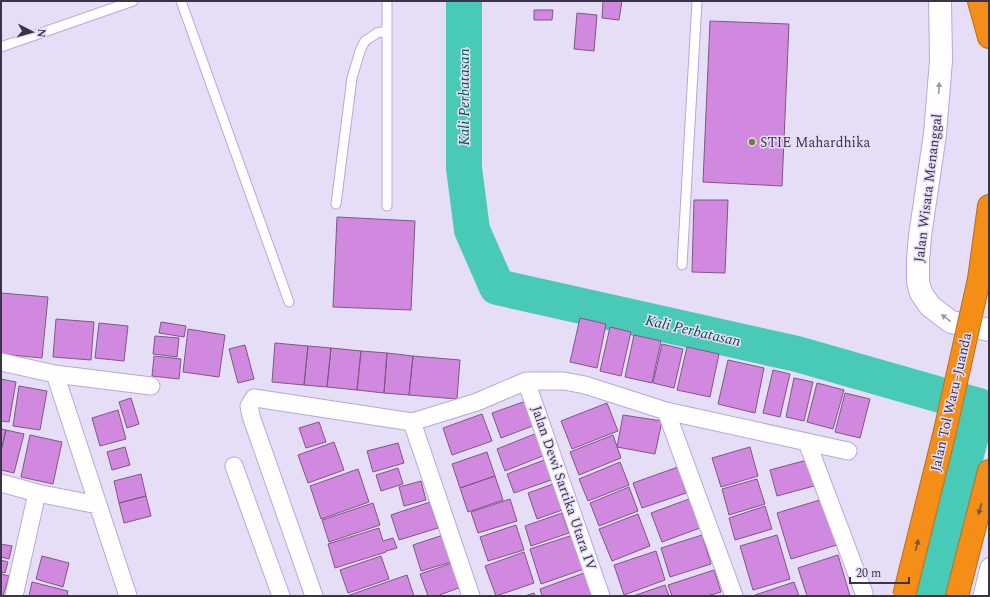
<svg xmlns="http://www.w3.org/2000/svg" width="990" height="597" viewBox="0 0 990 597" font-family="Spectral,serif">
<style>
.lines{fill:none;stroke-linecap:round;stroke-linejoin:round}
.river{stroke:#48cab6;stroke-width:36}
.building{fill:#d188df;stroke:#7e5786}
.lane-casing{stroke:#baa5df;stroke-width:11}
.street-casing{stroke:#baa5df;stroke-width:19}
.secondary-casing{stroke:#baa5df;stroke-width:24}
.highway-casing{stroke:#b36e29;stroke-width:24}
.lane{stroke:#fff;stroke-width:9}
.street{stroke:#fff;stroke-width:17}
.secondary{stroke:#fff;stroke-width:22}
.highway{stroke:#f48e17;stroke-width:22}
.highway-bridge-casing{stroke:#b36e29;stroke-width:24;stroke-linecap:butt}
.highway-bridge{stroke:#f48e17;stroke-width:22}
.oneway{fill:#9d99a4}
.oneway2{fill:#7c5338}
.poi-dot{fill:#6f8232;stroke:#e6def6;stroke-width:1.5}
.labels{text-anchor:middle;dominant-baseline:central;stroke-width:3;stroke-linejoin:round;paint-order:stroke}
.poi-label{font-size:14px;fill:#3b334a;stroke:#e6def6;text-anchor:start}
.street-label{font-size:14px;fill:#3b334a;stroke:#e6def6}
.water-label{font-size:15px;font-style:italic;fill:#025147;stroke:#e6def6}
</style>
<rect width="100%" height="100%" fill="#e6def6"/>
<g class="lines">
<path class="river" d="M464 1V168L472 230 497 287 797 354 979 406 928 596"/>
</g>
<path class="building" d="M603 1H622L619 20 602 18Z
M534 10H553L552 20H534Z
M577 13 597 15 594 51 574 49Z
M710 21 789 24 782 186 703 182Z
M694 200H728L725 273 692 272Z
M337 217 415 221 411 310 333 307Z
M1 293 48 297 42 358 1 354Z
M580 318 606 324 597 368 570 362Z
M56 319 94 322 91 360 53 357Z
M161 322 186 326 184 337 159 333Z
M99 323 128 326 124 361 95 358Z
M610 327 631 332 621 376 600 371Z
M188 329 225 335 219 377 183 372Z
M634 335 661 341 652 383 625 377Z
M155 336 179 338 177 357 153 354Z
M275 343 308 346 304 385 272 382Z
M662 344 683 349 674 388 653 383Z
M245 345 254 379 238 383 229 349Z
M308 346 331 348 327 387 304 385Z
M687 347 719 354 710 397 677 390Z
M331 348 361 351 357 390 327 387Z
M361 351 387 353 384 393 357 390Z
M387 353 413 356 409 395 384 393Z
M154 356 181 359 179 379 152 376Z
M413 356 460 360 457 399 409 395Z
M728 360 764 368 755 413 718 404Z
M773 370 790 374 780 417 763 413Z
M794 378 813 382 804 421 786 417Z
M1 379 16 382 9 422 1 421Z
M817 383 844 390 833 429 807 422Z
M19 386 47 391 40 430 13 426Z
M845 393 870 399 860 438 835 432Z
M131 398 139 424 127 428 119 402Z
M526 401 535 425 501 438 492 413Z
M607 403 618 431 572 449 561 421Z
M118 410 126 439 100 446 92 418Z
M482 414 492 441 452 455 443 428Z
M623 415 662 421 655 454 617 447Z
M319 422 326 442 306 448 299 428Z
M1 429 6 430 1 451Z
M6 430 24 434 14 473 1 470V451Z
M542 431 550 453 505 471 497 449Z
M30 435 62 442 53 484 21 477Z
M613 435 621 458 579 475 570 452Z
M334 442 344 470 308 483 298 455Z
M398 443 404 463 373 472 367 451Z
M125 447 130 465 112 470 107 452Z
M750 447 758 476 721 487 712 458Z
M487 452 495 476 460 488 452 464Z
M547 459 554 479 514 493 507 474Z
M807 460 814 486 777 496 770 470Z
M620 462 629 485 588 501 579 479Z
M678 467 686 493 642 508 633 483Z
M398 468 403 484 381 491 376 475Z
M358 469 369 502 321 519 310 486Z
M141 474 146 496 119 503 114 481Z
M495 476 503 500 468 512 460 488Z
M757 479 765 504 729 515 722 489Z
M421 481 426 500 404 506 399 487Z
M556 483 565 509 537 519 528 493Z
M629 487 638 511 599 526 590 503Z
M146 496 151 516 124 523 119 503Z
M510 499 517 521 478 533 471 512Z
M689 499 700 528 662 542 651 513Z
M823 499 837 545 791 559 777 513Z
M430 502 438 528 399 540 391 515Z
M373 503 380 525 329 542 322 520Z
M765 506 772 529 735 540 729 518Z
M562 513 569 533 531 546 525 526Z
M638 514 650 546 612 561 599 529Z
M516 525 524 550 488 561 480 537Z
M379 528 383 541 393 538 397 548 386 551V552L335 568 328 544Z
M443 535 451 562 421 571 413 545Z
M573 535 584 569 541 584 530 549Z
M702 535 711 564 670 577 661 548Z
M777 535 790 579 753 590 740 546Z
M1 544 12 546 9 559 1 557Z
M656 551 665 580 624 595 614 565Z
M524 552 534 583 496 596 485 566Z
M838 555 850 596H807L798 568Z
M42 556 69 563 63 587 36 579Z
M381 556 389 579 348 593 340 570Z
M1 560 8 562 5 573 1 572Z
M452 563 461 587 437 596H428L420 574Z
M714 570 721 592 707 596H672L668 585Z
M584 573 592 596H542L540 589Z
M1 574 9 576 3 596 1 595Z
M407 575 414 596H347Z
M32 582 68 591 67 596H29Z
M794 582 799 596H756L755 595Z
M665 585 669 596H633Z
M534 593 535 596H525Z"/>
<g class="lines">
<g class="lane-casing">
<path id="lane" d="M181 1 289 302
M1 47 133 1
M336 204 352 78 360 51 365 41 377 33 387 31
M387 206V1
M682 265 697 1"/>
</g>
<g class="street-casing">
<path id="street" d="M1 362 55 374 151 386
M55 374 128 596
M526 381 601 596
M666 411 734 596
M412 422 477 402 526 381H564L585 385 666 411 848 451
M807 442 864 593
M234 466 281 596
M1 483 37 493 98 505
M14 596 37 493
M314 596 251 416 249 406 254 398 412 422 471 596
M982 596 989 567"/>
</g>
<g class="secondary-casing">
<path id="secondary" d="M940 1 941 60 935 134 920 236 918 260V282L921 293 930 306 951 322 989 330"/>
</g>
<g class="highway-casing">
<path id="highway" d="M979 1 989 37
M979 279 989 206
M957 596 989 471"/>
</g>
<use href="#lane" class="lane"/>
<use href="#street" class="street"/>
<use href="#secondary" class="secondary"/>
<use href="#highway" class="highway"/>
<g class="highway-bridge-casing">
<path id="highway-bridge" d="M904 596 945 431 979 279"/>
</g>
<use href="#highway-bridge" class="highway-bridge"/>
</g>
<defs><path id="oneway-solid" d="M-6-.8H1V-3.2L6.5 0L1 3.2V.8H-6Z"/></defs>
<g class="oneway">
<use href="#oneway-solid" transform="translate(939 88) rotate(-86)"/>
<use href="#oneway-solid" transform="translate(946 318) rotate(-143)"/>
</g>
<g class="oneway2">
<use href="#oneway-solid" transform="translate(980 509) rotate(105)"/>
<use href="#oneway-solid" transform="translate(917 545) rotate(-76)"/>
</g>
<circle class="poi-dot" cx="752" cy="142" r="4"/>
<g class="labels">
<g class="poi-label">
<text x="760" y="142">STIE Mahardhika</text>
</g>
<g class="street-label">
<text transform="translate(928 188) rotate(-83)">Jalan Wisata Menanggal</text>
<text transform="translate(951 402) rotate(-77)">Jalan Tol Waru–Juanda</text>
<text transform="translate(564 488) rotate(71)">Jalan Dewi Sartika Utara IV</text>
</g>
<g class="water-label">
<text transform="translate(464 97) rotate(-90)">Kali Perbatasan</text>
<text transform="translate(693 331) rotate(13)">Kali Perbatasan</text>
</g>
</g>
<rect width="990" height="597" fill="none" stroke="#3b334a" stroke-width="4"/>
<g transform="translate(32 32) rotate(96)" stroke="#e6def6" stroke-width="3" paint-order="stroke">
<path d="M0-3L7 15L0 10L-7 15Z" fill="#3b334a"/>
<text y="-6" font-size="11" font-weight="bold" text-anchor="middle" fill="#3b334a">N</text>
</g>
<path d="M850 577v6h59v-6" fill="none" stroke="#3b334a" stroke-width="2"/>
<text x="856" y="577" font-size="12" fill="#3b334a" stroke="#e6def6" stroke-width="3" paint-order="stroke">20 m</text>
</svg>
